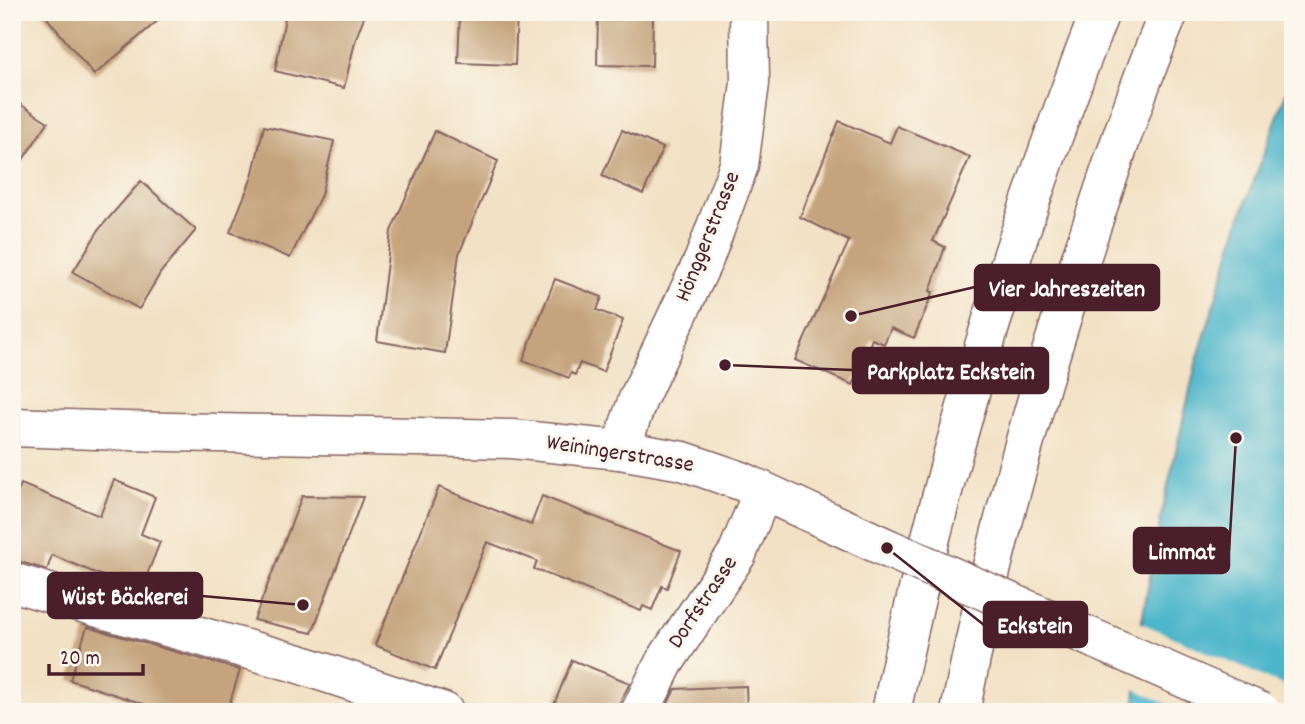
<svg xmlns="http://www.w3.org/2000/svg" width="1305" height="724" viewBox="0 0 1305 724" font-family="Dekko,sans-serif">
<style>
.water{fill:#4cb5ca;stroke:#4b6a7a;stroke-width:2}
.pier{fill:#f2e1c4}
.building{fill:#c5a47d}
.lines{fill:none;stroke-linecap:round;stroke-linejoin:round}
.minor-casing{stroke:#856361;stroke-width:41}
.major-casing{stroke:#856361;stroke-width:41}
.highway-casing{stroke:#856361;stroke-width:41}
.minor{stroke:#fff;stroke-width:38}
.major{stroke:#fff;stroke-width:38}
.highway{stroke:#fff;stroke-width:38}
.major-bridge-casing{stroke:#856361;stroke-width:41;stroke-linecap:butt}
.major-bridge{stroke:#fff;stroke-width:38}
.labels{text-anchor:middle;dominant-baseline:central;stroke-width:5;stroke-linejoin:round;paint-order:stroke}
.street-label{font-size:23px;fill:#4a1f2b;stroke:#fbf7ec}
.leader{fill:none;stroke:#4a1f2b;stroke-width:2.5}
.callout-dot{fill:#4a1f2b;stroke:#fbf7ec;stroke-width:2.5}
.callout{fill:#4a1f2b;stroke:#4a1f2b;stroke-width:2.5}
.callout-label{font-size:24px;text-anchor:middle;font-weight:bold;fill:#fff}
</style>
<rect width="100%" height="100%" fill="#fbf7ec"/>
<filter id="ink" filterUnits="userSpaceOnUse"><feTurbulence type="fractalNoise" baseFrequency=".0143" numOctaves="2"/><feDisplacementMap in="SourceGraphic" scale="14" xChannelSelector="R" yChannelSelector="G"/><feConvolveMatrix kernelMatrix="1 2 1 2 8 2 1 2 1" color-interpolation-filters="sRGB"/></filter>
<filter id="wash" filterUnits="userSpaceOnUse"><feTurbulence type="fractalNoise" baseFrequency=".00686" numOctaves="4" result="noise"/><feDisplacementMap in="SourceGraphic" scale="28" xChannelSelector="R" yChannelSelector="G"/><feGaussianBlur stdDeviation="1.57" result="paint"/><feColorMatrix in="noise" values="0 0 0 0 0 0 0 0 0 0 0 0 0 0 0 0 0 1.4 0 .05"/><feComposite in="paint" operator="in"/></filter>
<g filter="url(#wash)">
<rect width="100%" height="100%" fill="#f2e1c4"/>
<path class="water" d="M1293 74V712H1134L1142 620 1162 512 1196 364 1241 216Z"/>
<path class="pier" d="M1139 622 1293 690V712H1184L1133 688Z"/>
<g id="blocks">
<path class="building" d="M42 12H168L94 75Z
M286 12H366L356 38 344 88 275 71Z
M460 12H517L515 65 458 63Z
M598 12H653L652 66 597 65Z
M12 99 48 122 12 176Z
M839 121 890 143 897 126 970 157 933 241 945 247 930 291 933 292 914 338 891 328 884 344 872 339 853 385 795 360 849 241 800 217Z
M264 126 334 141 321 195 290 258 230 232 252 177Z
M622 130 663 148 643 194 602 176Z
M435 131 498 161 459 254 445 353 377 341 391 231Z
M141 181 196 230 161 272 139 309 73 272 100 228Z
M555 279 602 297 597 310 623 320 603 372 580 363 575 375 571 373 569 378 523 360Z
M114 480 155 497 141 534 160 542 139 595 100 585 103 576 52 555 47 570 18 561H12V505L21 484 100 516Z
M439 487 531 525 542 496 681 551 667 588 662 586 652 610 643 606 641 611 534 569 537 561 487 542 435 670 375 645Z
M302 496 363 497 312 633 254 620Z
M87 627 240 670 227 712H168L70 680Z
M572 660 630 683 620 702 618 712H551Z
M746 686 747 712H664L675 689Z"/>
</g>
</g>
<g filter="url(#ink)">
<use href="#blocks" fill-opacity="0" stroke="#856361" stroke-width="2"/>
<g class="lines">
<g class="minor-casing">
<path id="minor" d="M620 450 638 399 704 259 739 165 750 83 749 12
M12 582 106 610 296 663 444 712
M640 712 664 663 737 554 763 491"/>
</g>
<g class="major-casing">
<path id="major" d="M12 427 124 431 512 439 620 450 683 461 741 481 887 548"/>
</g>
<g class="highway-casing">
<path id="highway" d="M891 712C940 473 1011 239 1100 12
M960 712C991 554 1034 399 1085 246 1111 168 1137 89 1169 12"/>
</g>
<use href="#minor" class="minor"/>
<use href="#major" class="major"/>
<use href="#highway" class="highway"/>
<g class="major-bridge-casing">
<path id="major-bridge" d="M887 548 1261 712"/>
</g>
<use href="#major-bridge" class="major-bridge"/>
</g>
</g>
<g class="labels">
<g class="street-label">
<text transform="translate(709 237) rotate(-68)">Hönggerstrasse</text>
<text transform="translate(620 455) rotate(9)">Weiningerstrasse</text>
<text transform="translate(704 603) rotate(-56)">Dorfstrasse</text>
</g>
</g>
<path class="leader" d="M851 316L975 287M725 365L853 370M1236 438L1229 551M303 605L202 596M887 548L984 625"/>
<g class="callout-dot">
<circle cx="851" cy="316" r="7"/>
<circle cx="725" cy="365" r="7"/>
<circle cx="1236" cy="438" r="7"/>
<circle cx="303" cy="605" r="7"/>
<circle cx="887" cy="548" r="7"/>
</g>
<g class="callout">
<rect x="975" y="265" width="184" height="45" rx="7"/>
<rect x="853" y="348" width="195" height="45" rx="7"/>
<rect x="1134" y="528" width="95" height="45" rx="7"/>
<rect x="48" y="573" width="154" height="45" rx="7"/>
<rect x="984" y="602" width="103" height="45" rx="7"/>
</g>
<g class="callout-label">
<text x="1067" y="296">Vier Jahreszeiten</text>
<text x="951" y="379">Parkplatz Eckstein</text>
<text x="1182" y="559">Limmat</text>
<text x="125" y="604">Wüst Bäckerei</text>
<text x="1035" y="633">Eckstein</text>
</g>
<rect width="1305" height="724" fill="none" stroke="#fbf7ec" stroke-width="42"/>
<path d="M49 664v10h94v-10" fill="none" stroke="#4a1f2b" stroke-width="3.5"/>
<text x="60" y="664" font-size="21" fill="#4a1f2b" stroke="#fbf7ec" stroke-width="5" paint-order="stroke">20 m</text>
</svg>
